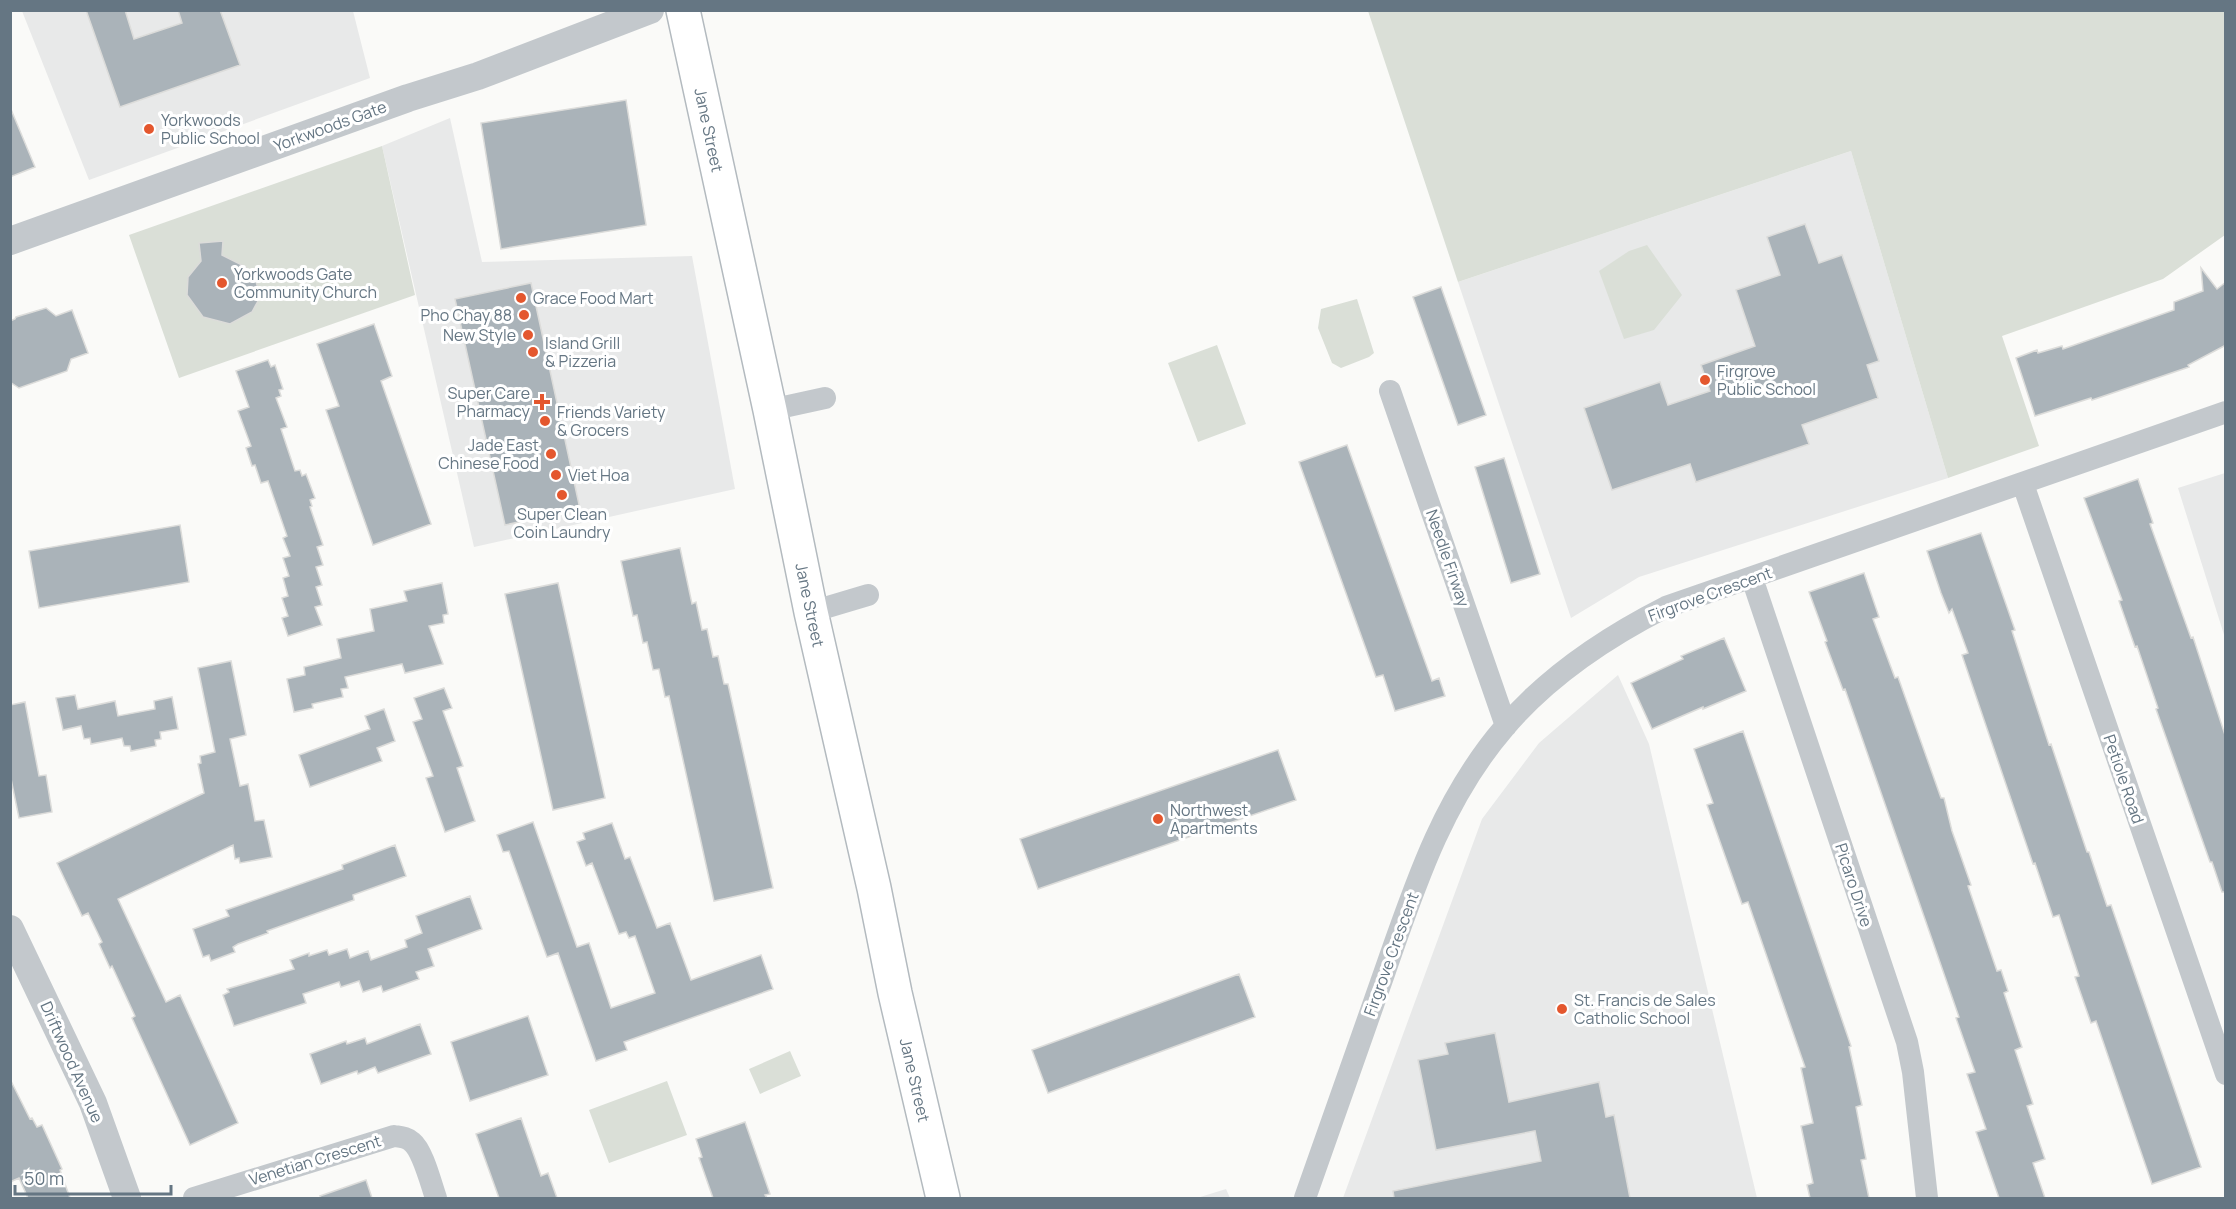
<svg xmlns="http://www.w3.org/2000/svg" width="2236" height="1209" viewBox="0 0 2236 1209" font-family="Manrope,sans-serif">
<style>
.built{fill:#e8e9e9}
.green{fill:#dadfd7}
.building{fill:#aab3b9;stroke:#dcdcda;stroke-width:1.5}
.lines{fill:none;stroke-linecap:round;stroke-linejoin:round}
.secondary-casing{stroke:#b3babf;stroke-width:36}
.minor{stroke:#c3c8cc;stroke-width:22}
.tertiary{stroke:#c3c8cc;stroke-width:28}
.secondary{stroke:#fff;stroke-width:33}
.poi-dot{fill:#e4572e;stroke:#fff;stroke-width:2}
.labels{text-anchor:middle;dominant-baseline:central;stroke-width:6;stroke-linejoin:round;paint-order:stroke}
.poi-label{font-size:16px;fill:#657683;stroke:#fff;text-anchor:start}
.street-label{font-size:16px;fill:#657683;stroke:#fff}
</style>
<rect width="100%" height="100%" fill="#fafaf8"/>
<path class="built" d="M22 11H353L370 78 89 180Z
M450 118 482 262 692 256 735 489 474 547 382 146Z
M1851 151 1948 478 1639 577 1571 618 1458 282Z
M2225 473H2226L2225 638 2178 488Z
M1618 675 1649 744 1757 1198H1343L1482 819 1539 743Z
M1226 1189 1230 1198H1197Z"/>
<path class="green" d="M1368 11H2225V235L2163 279 2002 336 2039 446 1948 478 1851 151 1458 282Z
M382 146 415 295 179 378 129 235Z
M1647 245 1682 295 1654 330 1624 339 1599 271 1629 251Z
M1357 299 1374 353 1369 357 1341 368 1332 363 1318 328 1321 309Z
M1217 345 1246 424 1198 442 1168 363Z
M790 1051 801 1076 760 1094 749 1069Z
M667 1081 687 1135 609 1163 589 1110Z"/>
<path class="building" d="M86 10H125L134 39 182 23 178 10H220L240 65 120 107Z
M626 100 646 225 501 249 481 123Z
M10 107 35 167 10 177Z
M1805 224 1819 263 1842 255 1879 361 1867 365 1878 398 1802 425 1809 444 1696 482 1690 464 1612 490 1584 408 1660 382 1668 405 1710 391 1701 365 1755 346 1736 290 1780 275 1767 237Z
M223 241 222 255 246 267 255 277 258 289V301L252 312 230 324 203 317 187 295 188 277 201 261 199 243Z
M2201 268 2217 289 2226 282V345L2188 365 2189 367 2092 400 2091 398 2035 416 2016 358 2037 350 2038 353 2062 346 2063 349 2174 310V302L2203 291Z
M531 283 580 509 505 525 455 299Z
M1441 287 1486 415 1458 425 1413 297Z
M46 308 56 316 72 310 88 353 71 359 67 371 19 388 10 382V321L15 319 16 317Z
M374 324 392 376 381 381 431 524 373 545 326 410 339 406 317 344Z
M268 360 271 367 275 365 283 389 279 390 281 396 276 398 287 427 281 429 295 471 300 470 302 476 306 474 315 498 310 500 312 506 310 507 323 545 317 547 323 565 316 567 322 585 316 587 322 605 315 607 322 625 288 636 282 618 288 616 282 598 288 596 283 578 289 576 283 558 290 556 283 538 287 536 268 481 261 483 255 465 252 466 246 448 251 446 238 411 249 407 236 371Z
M1347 445 1432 681 1439 678 1445 696 1395 711 1383 675 1376 677 1299 462Z
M1504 458 1540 574 1511 583 1475 467Z
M2138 479 2153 523 2150 524 2191 638 2193 637 2226 738V892H2222L2212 862H2210L2156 709 2158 708 2137 646 2135 647 2119 601 2122 600 2084 498Z
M180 525 189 582 39 608 29 551Z
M1981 533 2015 630 2012 631 2049 745 2051 744 2087 852H2089L2107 906 2111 905 2201 1167 2152 1184 2096 1021 2091 1023 2075 977 2079 976 2059 915 2053 917 2035 863 2033 864 1962 655 1968 653 1952 609 1949 613 1941 593 1927 551Z
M680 548 692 604 696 602 702 630 707 629 713 657 718 656 724 684H728L773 888 714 901 669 696 665 697 659 669 653 670 647 642 643 643 637 615 633 616 621 561Z
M1864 573 1879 617 1873 619 1895 678 1898 677 1941 798H1944L1952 831 1971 885 1968 886 1997 971 2001 970 2008 991 2004 993 2022 1047 2015 1050 2033 1104 2027 1106 2045 1159 2033 1163 2045 1198H1999L1976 1132 1986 1129 1967 1074 1975 1072 1956 1018 1959 1017 1845 689 1843 690 1825 642 1827 641 1809 592Z
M442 583 448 614 443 615 444 623 429 626 443 664 405 673 402 664 345 677 348 688 341 689 343 697 312 704 313 708 294 712 287 679 305 675 304 667 341 658 337 639 374 631 370 609 407 601 404 591Z
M558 583 605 798 553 810 505 594Z
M1724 638 1746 691 1703 709V707L1652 729 1631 683 1683 659 1681 656Z
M231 661 246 735 230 739 240 786 248 784 255 821 264 820 272 857 240 863 239 858 235 859 233 845 118 899 166 1002 180 995 238 1123 190 1145 132 1018 135 1016 112 966 110 968 99 944 102 942 88 913 82 916 57 863 204 793 198 764 201 763 200 756 215 752 198 668Z
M444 688 452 708 443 711 463 766 457 768 475 821 445 832 426 778 433 776 413 722 422 719 414 698Z
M75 695 78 709 115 701 118 716 155 709 154 701 172 697 178 729 160 732 161 739 155 740 156 746 131 751 130 746H124L122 738 91 744 90 738 84 739 81 726 63 730 56 698Z
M25 702 39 776 46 775 52 812 19 818 10 774V705Z
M384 709 395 741 377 748 382 761 310 787 299 755 370 729 365 716Z
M1743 731 1851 1046 1849 1047 1862 1105 1856 1107 1866 1159 1861 1160 1869 1198H1810L1807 1185 1813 1183 1801 1126 1813 1123 1801 1068 1805 1067 1748 902 1742 904 1707 805 1713 803 1694 749Z
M1278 750 1296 800 1038 889 1020 839Z
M533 822 577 947 589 943 611 1008 655 993 635 936 629 938 626 932 619 934 592 863 586 866 577 842 585 839 583 833 612 823 625 859 630 857 657 928 670 923 691 980 761 955 773 989 624 1042 627 1050 596 1061 558 953 547 957 509 851 503 852 497 835Z
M395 845 406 876 353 895 354 900 267 931 268 933 238 944 233 947 235 952 211 961 209 955 203 957 193 929 229 916 226 910 343 869 342 865Z
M470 896 482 929 428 949 434 966 416 972 419 979 383 992 381 986 363 992 359 981 341 987 339 982 303 994 306 1003 234 1026 223 995 229 992 227 989 294 969 290 960 309 953V956L327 950 329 955 347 949 350 958 368 951 371 960 407 947 405 940 422 933 416 916Z
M1239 974 1255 1017 1048 1093 1032 1050Z
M528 1016 548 1075 470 1101 451 1042Z
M420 1024 431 1054 378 1073 375 1067 358 1074 357 1071 321 1084 310 1054 346 1041 347 1044 365 1038 367 1044Z
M1495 1033 1509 1102 1599 1082 1606 1117 1614 1115 1630 1198H1394L1393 1191 1541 1161 1535 1131 1436 1150 1418 1060 1448 1054 1445 1043Z
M10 1079 30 1119 32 1118 37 1127 42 1125 62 1169 60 1170 70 1198H28L19 1178 10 1182Z
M521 1118 541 1176 548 1173 557 1198H499L476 1134Z
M745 1122 770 1194 765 1195 767 1198H713L699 1158 702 1157 696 1139Z
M366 1180 372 1198H321L320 1196Z"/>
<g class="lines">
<g class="secondary-casing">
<path id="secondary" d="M683 10 770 410 811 612 874 888 895 993 943 1198"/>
</g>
<path class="minor" d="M1390 391 1506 726
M770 410 825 398
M2023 484 2226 1074
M1752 578 1907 1042 1913 1072 1927 1198
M811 612 868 595
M194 1198 394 1136C400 1137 407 1137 412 1142 423 1151 431 1184 436 1198
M1305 1198C1332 1123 1358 1047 1385 971 1415 885 1443 799 1504 728 1548 676 1605 638 1666 607L2226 412"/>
<path class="tertiary" d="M10 241 408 98 478 76 650 10
M10 929 93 1103 127 1198"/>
<use href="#secondary" class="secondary"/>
</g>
<g class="poi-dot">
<circle cx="149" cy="129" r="6"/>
<circle cx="222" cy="283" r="6"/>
<circle cx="521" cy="298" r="6"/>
<circle cx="524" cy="315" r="6"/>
<circle cx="528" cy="335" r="6"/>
<circle cx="533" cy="352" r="6"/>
<circle cx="1705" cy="380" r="6"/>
<path d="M539 393h6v6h6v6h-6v6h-6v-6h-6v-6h6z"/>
<circle cx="545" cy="421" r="6"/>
<circle cx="551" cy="454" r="6"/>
<circle cx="556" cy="475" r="6"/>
<circle cx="562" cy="495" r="6"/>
<circle cx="1158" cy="819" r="6"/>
<circle cx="1562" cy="1009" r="6"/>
</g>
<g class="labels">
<g class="poi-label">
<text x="161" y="120">Yorkwoods<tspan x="161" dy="18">Public School</tspan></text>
<text x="234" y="274">Yorkwoods Gate<tspan x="234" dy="18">Community Church</tspan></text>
<text x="533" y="298">Grace Food Mart</text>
<text x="512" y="315" text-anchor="end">Pho Chay 88</text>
<text x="516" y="335" text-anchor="end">New Style</text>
<text x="545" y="343">Island Grill<tspan x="545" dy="18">&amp; Pizzeria</tspan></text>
<text x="1717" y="371">Firgrove<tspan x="1717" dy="18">Public School</tspan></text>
<text x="530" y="393" text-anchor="end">Super Care<tspan x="530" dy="18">Pharmacy</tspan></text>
<text x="557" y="412">Friends Variety<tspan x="557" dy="18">&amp; Grocers</tspan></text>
<text x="539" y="445" text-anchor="end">Jade East<tspan x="539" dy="18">Chinese Food</tspan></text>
<text x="568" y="475">Viet Hoa</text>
<text x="562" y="514" text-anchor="middle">Super Clean<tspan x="562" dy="18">Coin Laundry</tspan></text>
<text x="1170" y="810">Northwest<tspan x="1170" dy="18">Apartments</tspan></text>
<text x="1574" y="1000">St. Francis de Sales<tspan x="1574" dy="18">Catholic School</tspan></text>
</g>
<g class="street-label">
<text transform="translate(330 126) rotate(-20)">Yorkwoods Gate</text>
<text transform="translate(709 130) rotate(78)">Jane Street</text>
<text transform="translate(1448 558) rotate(71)">Needle Firway</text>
<text transform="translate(1710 594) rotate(-20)">Firgrove Crescent</text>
<text transform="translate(810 605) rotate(78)">Jane Street</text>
<text transform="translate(2124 779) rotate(71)">Petiole Road</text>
<text transform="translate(1854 885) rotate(72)">Picaro Drive</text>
<text transform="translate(1391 954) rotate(-70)">Firgrove Crescent</text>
<text transform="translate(72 1062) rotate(66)">Driftwood Avenue</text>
<text transform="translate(915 1080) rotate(77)">Jane Street</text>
<text transform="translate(315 1160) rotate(-17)">Venetian Crescent</text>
</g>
</g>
<rect width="2236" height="1209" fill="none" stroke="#657683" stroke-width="24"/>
<path d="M15 1185v9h156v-9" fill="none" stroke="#657683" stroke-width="3"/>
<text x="24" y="1185" font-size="18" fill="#657683" stroke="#ffffff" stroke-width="4.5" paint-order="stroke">50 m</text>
</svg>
